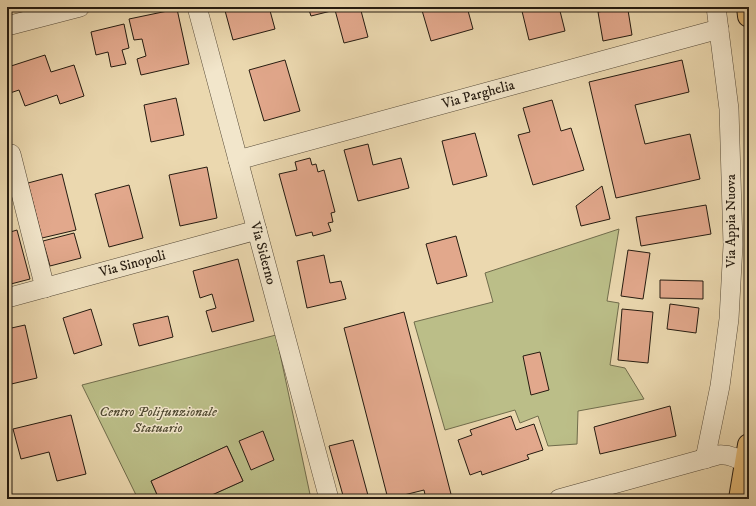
<svg xmlns="http://www.w3.org/2000/svg" width="756" height="506" viewBox="0 0 756 506" font-family="'IM FELL DW Pica',serif">
<style>
.green{fill:#bbbe88;stroke:#706c4c}
.building{fill:#e2a88c;stroke:#251b10}
.lines{fill:none;stroke-linecap:round;stroke-linejoin:round}
.minor-casing{stroke:#564a38;stroke-width:20}
.primary-casing{stroke:#251b10;stroke-width:24}
.minor{stroke:#f2e6cb;stroke-width:19}
.primary{stroke:#e6bc78;stroke-width:22}
.labels{text-anchor:middle;dominant-baseline:central;stroke-width:3;stroke-linejoin:round;paint-order:stroke}
.street-label{font-size:14px;fill:#251b10;stroke:#f2e6cb}
.park-label{font-size:14px;font-style:italic;fill:#524c34;stroke:#f2e6cb}
</style>
<rect width="100%" height="100%" fill="#ebd8af"/>
<filter id="stains"><feTurbulence type="fractalNoise" baseFrequency=".005" numOctaves="4"/><feColorMatrix values="0 0 0 0 .2 0 0 0 0 .09 0 0 0 0 .02 0 0 0 .5 -.17"/></filter>
<radialGradient id="worn" r=".72"><stop offset=".6" stop-color="#630" stop-opacity="0"/><stop offset="1" stop-color="#630" stop-opacity=".3"/></radialGradient>
<path class="green" d="M619 229 607 301 619 303 610 365 625 368 644 399 578 411 577 444 548 446 538 416 520 423 515 410 445 430 414 322 493 302 485 273Z
M276 335 311 499H203L243 481 227 446 151 481 159 499H138L82 385Z"/>
<path class="building" d="M224 7H269L275 29 233 40Z
M308 7H360L368 37 344 43 335 10 311 16Z
M421 7H456L457 10 467 7 473 29 431 41Z
M521 7H559L565 31 529 40Z
M615 7H643L628 10 632 35 603 41 598 12 616 9Z
M177 9 189 64 141 75 137 59 146 56 142 39 134 40 129 19Z
M124 24 129 48 122 50 126 64 111 67 108 52 96 55 91 32Z
M45 55 51 72 74 65 84 96 60 104 57 95 25 106 19 90 7 94V63L8 67Z
M285 60 300 111 264 121 249 70Z
M682 60 689 92 635 105 645 144 690 134 700 179 616 198 589 82Z
M176 98 184 135 151 142 144 105Z
M552 100 561 131 571 128 584 170 533 185 518 135 530 132 523 108Z
M475 133 487 176 453 185 442 141Z
M368 144 373 165 401 158 409 188 358 201 344 150Z
M310 158 312 165 316 164 318 172 324 170 335 212 331 213 333 222 328 223 331 231 313 236 312 232 296 236 279 174 297 170 295 162Z
M207 167 217 218 180 226 169 175Z
M62 174 76 230 42 238 28 183Z
M129 185 143 238 109 247 95 194Z
M602 186 610 219 581 226 576 206Z
M706 205 711 234 641 246 636 217Z
M17 230 30 279 7 285V233Z
M74 233 81 258 50 266 43 241Z
M456 236 467 276 437 284 426 244Z
M628 250 650 253 643 299 621 296Z
M324 255 330 283 341 281 346 299 307 308 297 261Z
M238 259 254 321 212 332 206 311 216 308 212 294 200 298 193 271Z
M660 280 703 281V299L660 298Z
M670 304 699 308 696 333 667 329Z
M91 309 102 345 74 354 63 318Z
M622 309 653 312 648 363 618 360Z
M404 312 452 498 448 499H426L424 490 388 499 344 328Z
M168 316 173 337 139 346 133 324Z
M25 325 37 378 7 385V329Z
M540 352 549 390 531 395 523 356Z
M670 406 676 436 600 454 594 427Z
M71 415 86 474 57 481 49 452 21 459 13 429Z
M511 416 516 430 534 424 543 450 527 455 529 459 482 475 481 471 470 475 458 440 472 435 470 430Z
M263 431 274 460 251 470 239 441Z
M353 440 369 499H344L329 446Z
M227 446 243 481 203 499H159L151 481Z"/>
<g class="lines">
<g class="minor-casing">
<g id="minor">
<path id="s1" d="M197 7 329 499"/>
<path d="M7 26 80 7"/>
<path d="M11 154 45 288"/>
<path id="s2" d="M238 160 719 29"/>
<path id="s3" d="M7 298 257 230"/>
<path d="M705 459 720 386 729 319 733 245 729 109 716 7"/>
<path d="M559 499 718 455C729 454 741 459 749 466"/>
</g>
</g>
<g class="primary-casing">
<path id="primary" d="M748 7 749 16
M740 499 749 445"/>
</g>
<use href="#minor" class="minor"/>
<use href="#primary" class="primary"/>
</g>
<g class="labels">
<g class="street-label">
<text stroke="none"><textPath href="#s2" startOffset="249">Via Parghelia</textPath></text>
<text transform="translate(731 221) rotate(-90)">Via Appia Nuova</text>
<text stroke="none"><textPath href="#s1" startOffset="255">Via Siderno</textPath></text>
<text stroke="none"><textPath href="#s3" startOffset="130">Via Sinopoli</textPath></text>
</g>
<g class="park-label">
<text x="158" y="412">Centro Polifunzionale<tspan x="158" dy="16">Statuario</tspan></text>
</g>
</g>
<rect width="756" height="506" fill="none" stroke="#ebd8af" stroke-width="24"/>
<rect x="8" y="8" width="740" height="490" fill="none" stroke="#251b10" stroke-width="2"/>
<rect x="12" y="12" width="732" height="482" fill="none" stroke="#251b10"/>
<rect width="100%" height="100%" filter="url(#stains)"/>
<rect width="100%" height="100%" fill="url(#worn)"/>
</svg>
